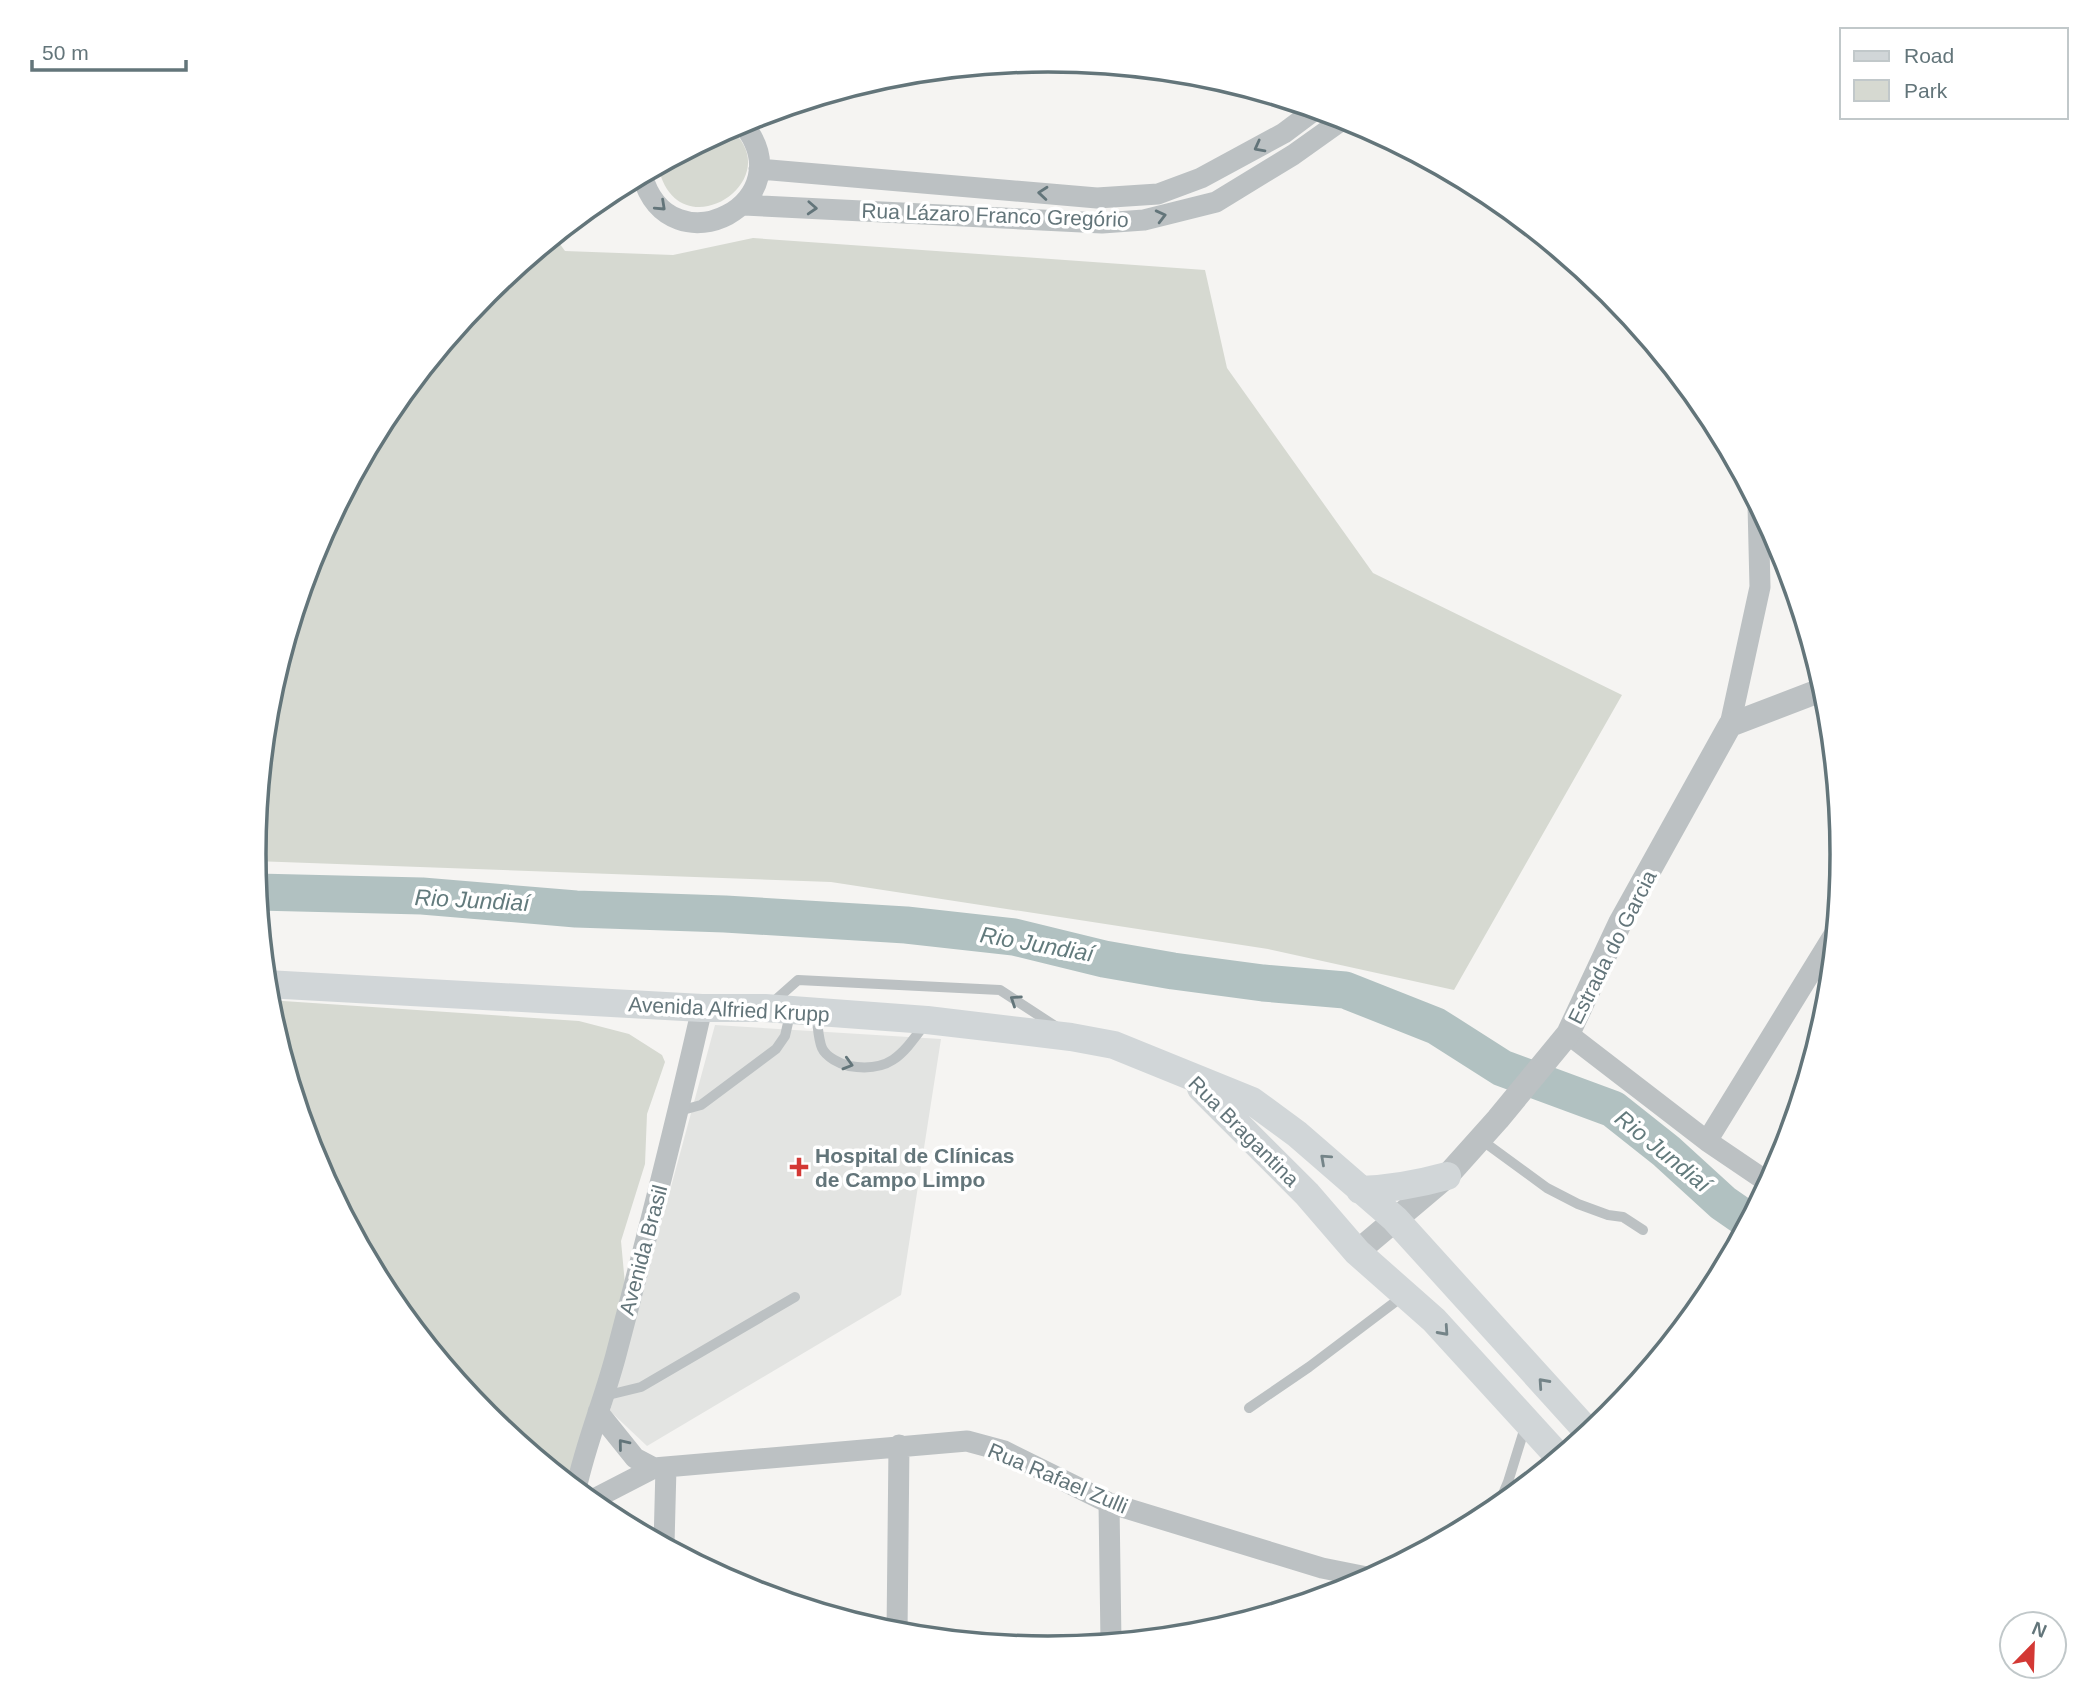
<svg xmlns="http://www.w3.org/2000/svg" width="2096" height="1708" viewBox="0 0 2096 1708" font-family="Helvetica,sans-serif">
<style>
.built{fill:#e3e4e2}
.green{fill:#d6d9d1}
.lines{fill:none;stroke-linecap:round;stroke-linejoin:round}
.river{stroke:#b1c1c1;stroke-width:37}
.service{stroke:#bcc1c3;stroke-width:10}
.minor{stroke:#bcc1c3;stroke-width:21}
.tertiary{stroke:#bcc1c3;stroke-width:24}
.secondary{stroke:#d1d6d8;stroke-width:28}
.oneway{stroke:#63757a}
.oneway2{stroke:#748488}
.poi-dot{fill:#d33834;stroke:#fff;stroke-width:2.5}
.labels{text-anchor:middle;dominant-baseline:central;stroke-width:7;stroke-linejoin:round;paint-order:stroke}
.street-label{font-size:21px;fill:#63757a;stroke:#fff}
.poi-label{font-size:21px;font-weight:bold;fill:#63757a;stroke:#fff;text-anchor:start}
.water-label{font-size:23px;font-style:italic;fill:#637b7d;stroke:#fff}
.rim{fill:none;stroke:#63757a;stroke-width:3.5}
</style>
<rect width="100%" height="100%" fill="#f5f4f2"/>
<path class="built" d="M715 1025 941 1039 901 1295 647 1446 610 1411Z"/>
<path class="green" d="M729 128C793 179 677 255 658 166Z
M554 236 565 251 673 255 753 238 1205 270 1227 368 1373 573 1622 695 1454 990 1268 949 831 882 254 861 269 699 314 550 388 412 486 292Z
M268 1000 579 1021 629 1034 662 1055 665 1062 647 1114 645 1164 621 1241 627 1306 571 1485 486 1416 387 1295 314 1158Z"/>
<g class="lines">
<path class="river" d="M257 892 422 896 576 909 725 914 906 925 1014 937 1104 959 1173 971 1263 983 1345 990 1436 1026 1502 1068 1613 1109 1666 1151 1723 1203 1749 1221"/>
<path class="service" d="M772 1003 798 980 1000 990 1055 1026
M816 1015C818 1024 818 1039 822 1048 826 1057 840 1064 849 1066 890 1073 902 1055 925 1024
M679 1111 701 1105 776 1049 785 1036 791 1010
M1480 1139 1547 1188 1578 1204 1608 1215 1623 1217 1643 1230
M604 1396 641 1387 795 1297
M1249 1408 1309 1367 1403 1296
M1497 1508 1508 1482 1526 1424"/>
<path class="minor" d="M759 169 1097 198 1158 194 1201 178 1284 133 1316 109
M642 175C670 274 809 200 741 122
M744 205 1102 223 1144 220 1216 202 1293 155 1345 118
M1730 725 1760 587 1758 505
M1568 1034 1707 1141 1769 1183
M1707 1141 1835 933
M598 1412 635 1458 654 1468
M576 1489C586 1442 605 1398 617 1351 647 1237 676 1123 702 1008
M590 1501 654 1468 967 1441 1004 1451 1109 1503 1322 1568 1372 1578
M1109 1503 1111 1642
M664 1545 666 1467
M897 1634 899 1445"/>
<path class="tertiary" d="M1357 1252 1447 1176 1498 1119 1568 1034 1620 923 1730 725 1824 689"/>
<path class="secondary" d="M266 984 702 1008H765L927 1020 1071 1037 1114 1045 1252 1101 1297 1134 1395 1219 1589 1433
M1201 1088 1307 1194 1357 1252 1434 1320 1559 1457
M1360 1190C1391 1189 1418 1184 1447 1176"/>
</g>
<defs><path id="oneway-chevron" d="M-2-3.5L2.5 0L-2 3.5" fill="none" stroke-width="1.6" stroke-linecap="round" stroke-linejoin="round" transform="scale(1.75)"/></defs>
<g class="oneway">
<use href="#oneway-chevron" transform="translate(1259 147) rotate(152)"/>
<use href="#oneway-chevron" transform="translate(1043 193) rotate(-175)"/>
<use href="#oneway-chevron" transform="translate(661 206) rotate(43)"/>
<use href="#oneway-chevron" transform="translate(812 208) rotate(3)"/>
<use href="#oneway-chevron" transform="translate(1161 216) rotate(-14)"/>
<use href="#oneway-chevron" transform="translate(1015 1000) rotate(-146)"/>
<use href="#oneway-chevron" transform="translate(848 1064) rotate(16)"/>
<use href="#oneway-chevron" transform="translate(623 1444) rotate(-129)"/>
</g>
<g class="oneway2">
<use href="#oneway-chevron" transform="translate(1325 1159) rotate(-138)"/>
<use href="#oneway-chevron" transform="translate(1444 1331) rotate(48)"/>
<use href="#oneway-chevron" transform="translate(1543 1383) rotate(-132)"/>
</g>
<path class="poi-dot" d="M795.5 1156.5h7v7h7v7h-7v7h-7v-7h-7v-7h7z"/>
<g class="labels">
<g class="street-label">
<text transform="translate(995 215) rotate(2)">Rua Lázaro Franco Gregório</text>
<text transform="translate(1612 947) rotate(-63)">Estrada do Garcia</text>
<text transform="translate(729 1009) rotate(3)">Avenida Alfried Krupp</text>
<text transform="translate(1244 1131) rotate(45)">Rua Bragantina</text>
<text transform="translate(643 1250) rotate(-75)">Avenida Brasil</text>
<text transform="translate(1058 1478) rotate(23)">Rua Rafael Zulli</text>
</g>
<g class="poi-label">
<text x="815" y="1155">Hospital de Clínicas<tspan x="815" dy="24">de Campo Limpo</tspan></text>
</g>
<g class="water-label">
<text transform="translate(472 900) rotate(3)">Rio Jundiaí</text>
<text transform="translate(1037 944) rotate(10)">Rio Jundiaí</text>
<text transform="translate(1663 1151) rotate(39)">Rio Jundiaí</text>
</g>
</g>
<path d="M0 0H2096V1708H0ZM266 854a782 782 0 1 1 1564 0a782 782 0 1 1-1564 0Z" fill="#fff" fill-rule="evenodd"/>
<path class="rim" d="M266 854a782 782 0 1 1 1564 0a782 782 0 1 1-1564 0Z"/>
<rect x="1840" y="28" width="228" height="91" fill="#ffffff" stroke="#c1c8ca" stroke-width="2"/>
<rect x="1854" y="51" width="35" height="10" fill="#d1d6d8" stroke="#c1c8ca" stroke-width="2"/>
<text x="1904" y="63" font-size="21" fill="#63757a">Road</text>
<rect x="1854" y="80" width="35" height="21" fill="#d6d9d1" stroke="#c1c8ca" stroke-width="2"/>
<text x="1904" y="98" font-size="21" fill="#63757a">Park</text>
<g transform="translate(2033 1645) rotate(23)"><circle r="33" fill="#ffffff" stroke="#c1c8ca" stroke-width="2"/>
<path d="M0-5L12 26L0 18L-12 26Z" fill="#d33834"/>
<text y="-10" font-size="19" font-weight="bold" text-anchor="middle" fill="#63757a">N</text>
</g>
<path d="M32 60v10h154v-10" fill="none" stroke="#63757a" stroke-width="3.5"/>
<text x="42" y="60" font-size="21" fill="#63757a" stroke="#ffffff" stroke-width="5" paint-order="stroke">50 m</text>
</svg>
